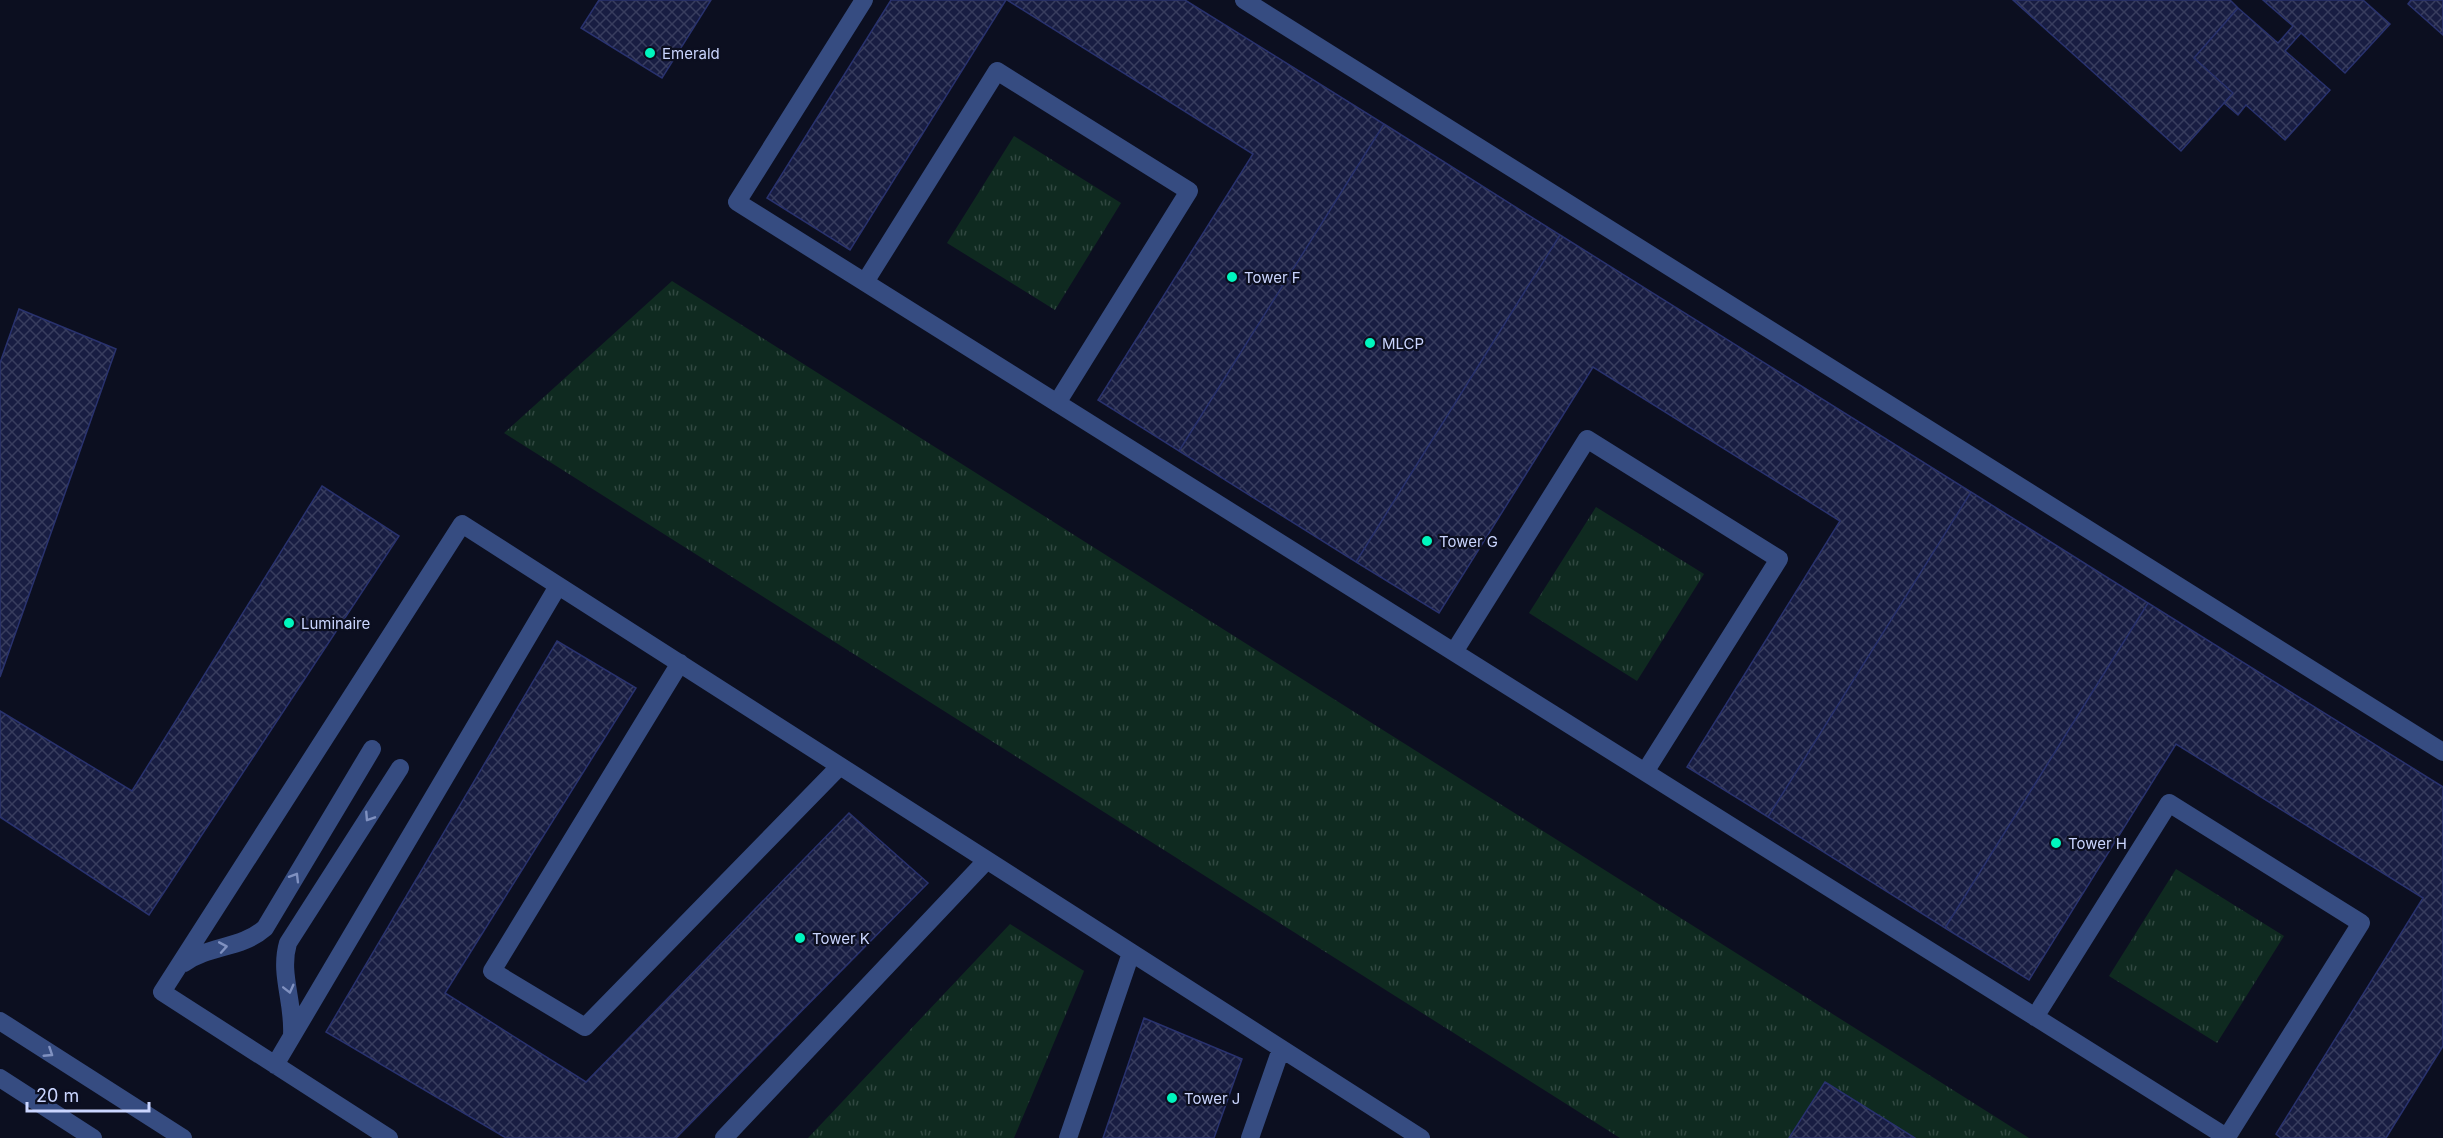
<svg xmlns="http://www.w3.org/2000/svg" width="2443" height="1138" viewBox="0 0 2443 1138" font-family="Inter,sans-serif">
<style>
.park{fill:url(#park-tufts)}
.building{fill:url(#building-cross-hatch);stroke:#29326e;stroke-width:1.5}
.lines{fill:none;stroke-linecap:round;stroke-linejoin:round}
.minor{stroke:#364c81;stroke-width:18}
.oneway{stroke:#8091c0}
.poi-dot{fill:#00f6be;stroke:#0c0f20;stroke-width:2}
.labels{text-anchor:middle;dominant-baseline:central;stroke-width:4.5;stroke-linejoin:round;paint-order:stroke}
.poi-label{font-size:15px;fill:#cbd6ff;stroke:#0c0f20;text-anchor:start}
</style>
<defs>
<pattern id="park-tufts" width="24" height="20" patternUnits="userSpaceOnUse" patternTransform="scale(1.5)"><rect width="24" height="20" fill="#0f2a20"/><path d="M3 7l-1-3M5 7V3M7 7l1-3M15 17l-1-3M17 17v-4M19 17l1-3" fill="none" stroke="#314841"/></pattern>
<pattern id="building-cross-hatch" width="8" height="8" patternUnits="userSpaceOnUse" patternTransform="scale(1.5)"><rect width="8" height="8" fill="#181d42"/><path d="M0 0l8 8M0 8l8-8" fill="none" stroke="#383d5e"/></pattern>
</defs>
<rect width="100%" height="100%" fill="#0c0f20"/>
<path class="park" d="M1014 136 1121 203 1055 310 947 243Z
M672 281 2029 1138H1915L1825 1082 1789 1138H1620L504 433Z
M1596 507 1704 574 1637 681 1529 613Z
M2176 869 2284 936 2217 1043 2109 976Z
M1010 924 1084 971 1014 1138H808Z"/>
<path class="building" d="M599 0H711L662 78 581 28Z
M891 0H1006L850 250 767 198Z
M1007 0H1185L1384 124 1179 451 1098 400 1253 154Z
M2013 0H2230L2238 8 2194 58 2233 93 2181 151Z
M2263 0H2363L2390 24 2345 73 2301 33 2285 51 2330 90 2285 140 2246 105 2238 115 2224 103 2233 93 2194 58 2238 8 2278 43 2293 26Z
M2411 0H2443V35L2408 4Z
M1384 124 1560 235 1356 562 1179 451Z
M1560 235 1971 492 1768 817 1687 767 1840 521 1593 367 1439 613 1356 562Z
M19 309 116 349 0 677V363Z
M322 486 399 536 149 915 0 817V711L132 791Z
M1971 492 2148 603 1945 928 1768 817Z
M2148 603 2443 787V1046L2386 1138H2281L2276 1134 2423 898 2176 744 2029 980 1945 928Z
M557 641 636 688 445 993 586 1082 849 813 928 883 676 1138H506L326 1032Z
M1144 1018 1242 1059 1214 1138H1103Z
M1825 1082 1915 1138H1789Z"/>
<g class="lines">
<path class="minor" d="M864 0 737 202 2228 1138
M1244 0 2443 752
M865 282 997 71 1189 191 1057 403
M1454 652 1587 439 1779 559 1645 772
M680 663 492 971 585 1027 840 766
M184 963C210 945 241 949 265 928L372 749
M2035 1017 2169 803 2361 923 2227 1137
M0 1021 183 1138
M292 1035C294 1001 279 974 288 943L400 768
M275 1065 558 586
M0 1078 93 1138
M389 1138 162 992 462 524 1421 1138
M724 1138 987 860
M1068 1138 1131 953
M1250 1138 1281 1049"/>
</g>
<defs><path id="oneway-chevron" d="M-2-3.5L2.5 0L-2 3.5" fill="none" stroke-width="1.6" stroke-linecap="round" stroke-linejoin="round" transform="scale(1.5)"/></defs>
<g class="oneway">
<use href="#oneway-chevron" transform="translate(369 817) rotate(123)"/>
<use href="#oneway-chevron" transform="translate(295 877) rotate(-59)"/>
<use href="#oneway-chevron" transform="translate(223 947) rotate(-10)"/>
<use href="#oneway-chevron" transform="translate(289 989) rotate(76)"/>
<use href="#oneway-chevron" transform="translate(49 1053) rotate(33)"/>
</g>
<g class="poi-dot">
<circle cx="650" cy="53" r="6"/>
<circle cx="1232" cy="277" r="6"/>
<circle cx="1370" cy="343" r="6"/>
<circle cx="1427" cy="541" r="6"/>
<circle cx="289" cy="623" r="6"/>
<circle cx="2056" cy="843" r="6"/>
<circle cx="800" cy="938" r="6"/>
<circle cx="1172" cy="1098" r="6"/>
</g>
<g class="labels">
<g class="poi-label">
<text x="662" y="53">Emerald</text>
<text x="1244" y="277">Tower F</text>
<text x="1382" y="343">MLCP</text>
<text x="1439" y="541">Tower G</text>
<text x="301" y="623">Luminaire</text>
<text x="2068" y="843">Tower H</text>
<text x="812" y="938">Tower K</text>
<text x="1184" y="1098">Tower J</text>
</g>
</g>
<path d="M27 1102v9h122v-9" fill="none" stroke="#cbd6ff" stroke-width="3"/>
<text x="36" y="1102" font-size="18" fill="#cbd6ff" stroke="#0c0f20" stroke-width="4.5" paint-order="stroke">20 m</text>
</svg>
